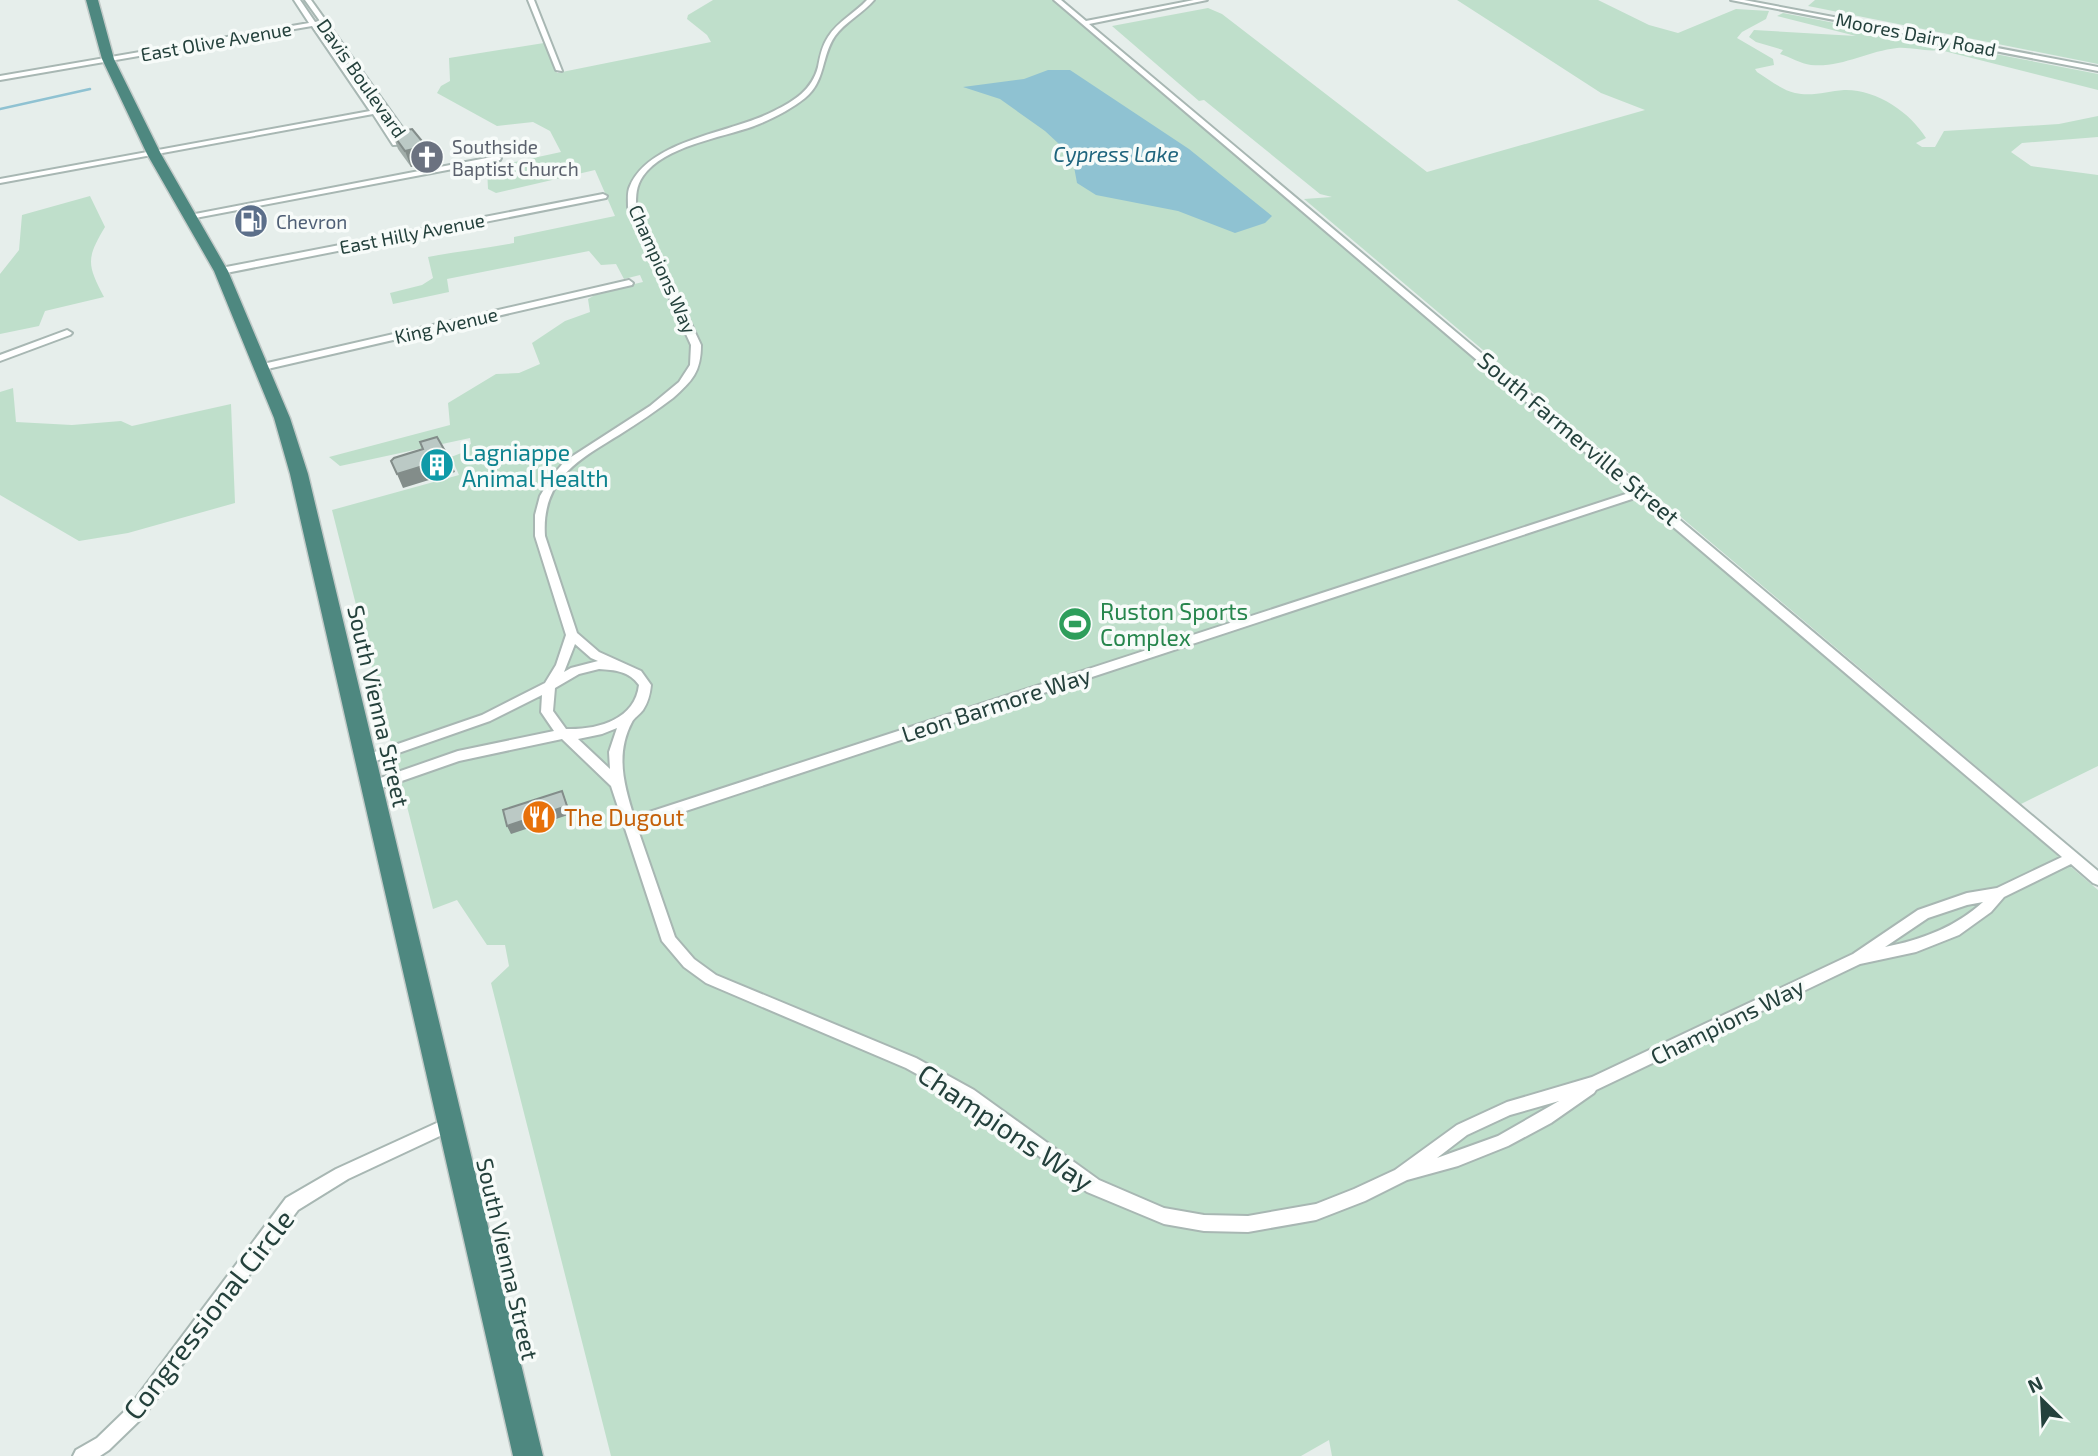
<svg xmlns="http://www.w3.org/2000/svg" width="2098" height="1456" viewBox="0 0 2098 1456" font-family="'Exo 2',sans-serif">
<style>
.green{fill:#bfdfcb}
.water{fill:#8fc2d2}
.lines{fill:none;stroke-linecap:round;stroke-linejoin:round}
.stream{stroke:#8fc2d2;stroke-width:2.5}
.minor-casing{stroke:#a8b7b3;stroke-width:4}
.trunk-casing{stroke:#c2cac8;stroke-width:3}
.minor{fill:#fff;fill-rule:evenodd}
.trunk{fill:#4e8880;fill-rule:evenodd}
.wall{fill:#a1ada9}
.shaded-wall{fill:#838d8a}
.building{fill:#bbc9c5;stroke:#838d8a;stroke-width:2}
.labels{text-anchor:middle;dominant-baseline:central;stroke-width:7;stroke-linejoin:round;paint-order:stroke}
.far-street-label{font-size:19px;fill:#24413c;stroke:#f7fbf9}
.far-worship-label{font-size:19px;fill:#5b616d;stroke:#f7fbf9;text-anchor:start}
.far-service-label{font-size:19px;fill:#4e5e75;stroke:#f7fbf9;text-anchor:start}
.far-water-label{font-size:21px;font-style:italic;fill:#1e647d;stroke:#f7fbf9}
.street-label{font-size:23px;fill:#24413c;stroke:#f7fbf9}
.culture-label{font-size:23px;fill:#0d838f;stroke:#f7fbf9;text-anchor:start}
.leisure-label{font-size:23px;fill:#27864d;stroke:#f7fbf9;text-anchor:start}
.food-label{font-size:23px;fill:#c56008;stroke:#f7fbf9;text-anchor:start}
.near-street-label{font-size:28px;fill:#24413c;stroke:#f7fbf9}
</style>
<rect width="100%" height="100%" fill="#e6eeeb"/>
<path class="green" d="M713 0H1053L2098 890V1456H1332L1329 1440 1301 1456H611L491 983 509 966 505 945H487L457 900 433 909 332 510 459 475 451 457 464 452 465 447 471 444 470 438 340 466 329 457 450 425 448 403 496 374 519 373 540 364 532 343 565 321 590 312 588 299 600 292 643 282 640 275 624 279 616 264 601 265 589 251 447 279 449 292 393 304 390 293 422 285 433 278 428 257C457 251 485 249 514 243V237L615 216 595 170 496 193 488 189 487 168 561 152 550 131 533 122 497 126 437 93 441 86 450 81 449 58 544 43 557 73 711 42 707 35 687 19 688 15Z
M1457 0H1598L1649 25 1678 33 1736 9 1769 11 1766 19 1742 32 1737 38 1773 59 1774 65 1755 69 1757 72C1768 79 1782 90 1795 93 1812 97 1828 91 1844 90 1876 89 1910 112 1926 138L1916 143 1922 147H1935L1944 131 2059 124 2098 116V137L2022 143 2011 152 2031 166 2098 175V766L2021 804 1304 199 1332 197 1320 194 1204 100 1199 101 1112 26 1208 8 1222 14 1427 172 1645 110 1601 93Z
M1815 0H2098V64L1808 6Z
M1783 13 2098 74V90L1940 50C1925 52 1912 47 1897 48 1868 51 1841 68 1811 65 1801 64 1790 57 1780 54L1783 50 1756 42 1749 37 1754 30 1856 36 1777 16Z
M90 196 105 227C86 259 87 264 104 297L45 311 39 326 0 334V274L19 250 22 215Z
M13 388 16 422 72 425 121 421 132 426 231 404 235 503 128 533 79 541 0 495V392Z"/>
<path class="water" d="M1048 70H1070L1189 149 1272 216 1265 223 1235 233 1178 211 1096 195 1077 183 1072 156 1045 131 1000 99 963 87 1024 79Z"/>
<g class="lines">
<path class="stream" d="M0 109 90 89"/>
<g class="minor-casing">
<path id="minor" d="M294 0H300L315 22 320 21 305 0H311L411 140V144L393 145 373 114 0 183V179L370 111 312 26 0 80V76L309 23ZM318 25H322L381 109H376ZM384 112 403 140 398 141 379 113Z
M528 0H534L562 71 556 70Z
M867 0H874C863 13 845 22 835 36 821 56 826 81 805 98 790 110 772 119 754 126 721 138 664 146 643 176 636 186 636 195 636 207L701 345C701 372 692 381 673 398 656 411 638 423 619 435 578 460 541 480 545 536L577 633 599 652 641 671 651 685C650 695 648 702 643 710 639 715 634 718 632 722 615 754 624 785 634 817L1632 492 1054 0H1061L1086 21 1194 0H1207L1089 24 2098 871V885L2093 883 2071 864 2004 897 1991 912 1959 935 1916 952 1860 964 1596 1090 1594 1093 1551 1123 1508 1146 1458 1166 1407 1180 1365 1201 1316 1220 1248 1232 1204 1231 1164 1224 1087 1192 964 1100 906 1068 706 983 684 967 662 941 611 786 562 739 459 761 373 791 369 790 367 786 369 782 458 751 554 731 541 712 542 695 490 721 367 764 363 762 361 759 363 756 482 715 545 683 556 665 566 635 535 536V515L540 496 552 476 565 461 650 406 679 382 690 365 691 345 628 207C628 200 627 192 630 186 650 139 733 133 774 111 794 101 812 90 818 67 820 56 822 46 828 37 838 21 855 13 867 0ZM1638 497 2062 857 1997 888 1967 893 1918 910 1853 954 1592 1077 1507 1102 1457 1125 1395 1170 1354 1189 1316 1204 1248 1216 1204 1215 1164 1208 1099 1180 974 1090 916 1058 716 975 694 959 675 937 637 827ZM575 644 591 658 598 661 571 668 564 672ZM599 669C615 670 629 671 639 685 635 720 597 730 566 729L553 711 555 688 579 674ZM617 728 609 752 610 769 578 739 602 734ZM1983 902C1956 927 1921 940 1885 947L1928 918 1967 905ZM1559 1101 1498 1136 1437 1158 1467 1135 1510 1115Z
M1731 0H1744L2098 67V71Z
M497 156 501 158 500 160 190 219 186 217 190 215Z
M603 194 607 196 606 198 221 274 217 271 221 268Z
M629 280 633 283 632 285 263 370 258 367 263 364Z
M67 330 72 333 70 335 0 361V355Z
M452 1116 457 1118 460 1123 457 1128 348 1179 298 1210 142 1418 109 1450 100 1456H73L76 1450 97 1438 130 1406 286 1198 336 1169Z"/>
</g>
<g class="trunk-casing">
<path id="trunk" d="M86 0H98L114 59 161 154 228 271 290 418 308 474 543 1456H513L290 474 274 418 214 271 147 154 102 59Z"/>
</g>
<use href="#minor" class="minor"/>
<use href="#trunk" class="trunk"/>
</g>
<path class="wall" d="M392 133 431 162 411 167 398 149Z"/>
<path class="shaded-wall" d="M426 146 431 162 411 167 405 151Z
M449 458 455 472 403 488 397 474Z
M562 791 571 814 511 834 507 826Z"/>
<path class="building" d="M412 129 426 146 405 151 392 133Z
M437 437 449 458 397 474 391 461 394 458 423 449 420 442Z
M562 791 567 806 507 826 503 810Z"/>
<defs>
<g id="church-disc" transform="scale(1.75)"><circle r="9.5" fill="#6b7280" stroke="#f7fbf9"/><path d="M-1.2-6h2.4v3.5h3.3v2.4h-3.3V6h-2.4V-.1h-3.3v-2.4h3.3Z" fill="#fff"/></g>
<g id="fuel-disc" transform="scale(1.75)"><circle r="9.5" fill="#5c6f8a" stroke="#f7fbf9"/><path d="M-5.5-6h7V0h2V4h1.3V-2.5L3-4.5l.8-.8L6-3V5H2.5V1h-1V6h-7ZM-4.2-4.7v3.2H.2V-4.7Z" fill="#fff"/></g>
<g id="building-disc" transform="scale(1.75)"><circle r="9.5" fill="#0f9aa8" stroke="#f7fbf9"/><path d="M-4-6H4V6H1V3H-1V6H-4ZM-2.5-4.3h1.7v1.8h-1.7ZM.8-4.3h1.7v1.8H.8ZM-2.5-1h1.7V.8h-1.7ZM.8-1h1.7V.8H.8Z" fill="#fff"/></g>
<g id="stadium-disc" transform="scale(1.75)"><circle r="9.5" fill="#2e9e5b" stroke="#f7fbf9"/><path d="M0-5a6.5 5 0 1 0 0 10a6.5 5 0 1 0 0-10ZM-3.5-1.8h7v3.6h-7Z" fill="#fff"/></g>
<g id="restaurant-disc" transform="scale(1.75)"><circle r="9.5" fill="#e8710a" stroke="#f7fbf9"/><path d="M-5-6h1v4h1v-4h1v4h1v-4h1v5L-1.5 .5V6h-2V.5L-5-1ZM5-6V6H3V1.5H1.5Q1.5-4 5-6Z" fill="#fff"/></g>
</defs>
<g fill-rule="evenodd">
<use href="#church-disc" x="427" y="157"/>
<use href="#fuel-disc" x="251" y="221"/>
<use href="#building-disc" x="437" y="465"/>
<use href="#stadium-disc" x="1075" y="624"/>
<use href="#restaurant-disc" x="539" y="817"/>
</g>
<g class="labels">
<g class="far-street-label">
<text transform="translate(1916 34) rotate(11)">Moores Dairy Road</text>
<text transform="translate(216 41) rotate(-10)">East Olive Avenue</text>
<text transform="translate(362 78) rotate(55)">Davis Boulevard</text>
<text transform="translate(412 233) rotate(-11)">East Hilly Avenue</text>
<text transform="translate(663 269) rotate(66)">Champions Way</text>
<text transform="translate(446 325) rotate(-13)">King Avenue</text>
</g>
<g class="far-worship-label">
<text x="452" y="146">Southside<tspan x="452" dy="22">Baptist Church</tspan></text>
</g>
<g class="far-service-label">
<text x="276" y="221">Chevron</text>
</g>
<g class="far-water-label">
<text x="1116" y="153">Cypress Lake</text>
</g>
<g class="street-label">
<text transform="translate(1579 438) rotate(40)">South Farmerville Street</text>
<text transform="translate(996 704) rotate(-18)">Leon Barmore Way</text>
<text transform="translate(379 706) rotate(77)">South Vienna Street</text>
<text transform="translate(1727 1021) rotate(-26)">Champions Way</text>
<text transform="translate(508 1259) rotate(77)">South Vienna Street</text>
</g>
<g class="culture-label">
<text x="462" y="452">Lagniappe<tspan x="462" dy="26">Animal Health</tspan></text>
</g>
<g class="leisure-label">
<text x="1100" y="611">Ruston Sports<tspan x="1100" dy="26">Complex</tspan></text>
</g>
<g class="food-label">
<text x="564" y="817">The Dugout</text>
</g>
<g class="near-street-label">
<text transform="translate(1006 1127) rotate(34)">Champions Way</text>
<text transform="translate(208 1314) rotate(-52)">Congressional Circle</text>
</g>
</g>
<g transform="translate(2042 1400) rotate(336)" stroke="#f7fbf9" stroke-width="5" paint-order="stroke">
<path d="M0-5L12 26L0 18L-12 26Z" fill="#24413c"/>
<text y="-10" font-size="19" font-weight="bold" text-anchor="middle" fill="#24413c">N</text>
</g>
</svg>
